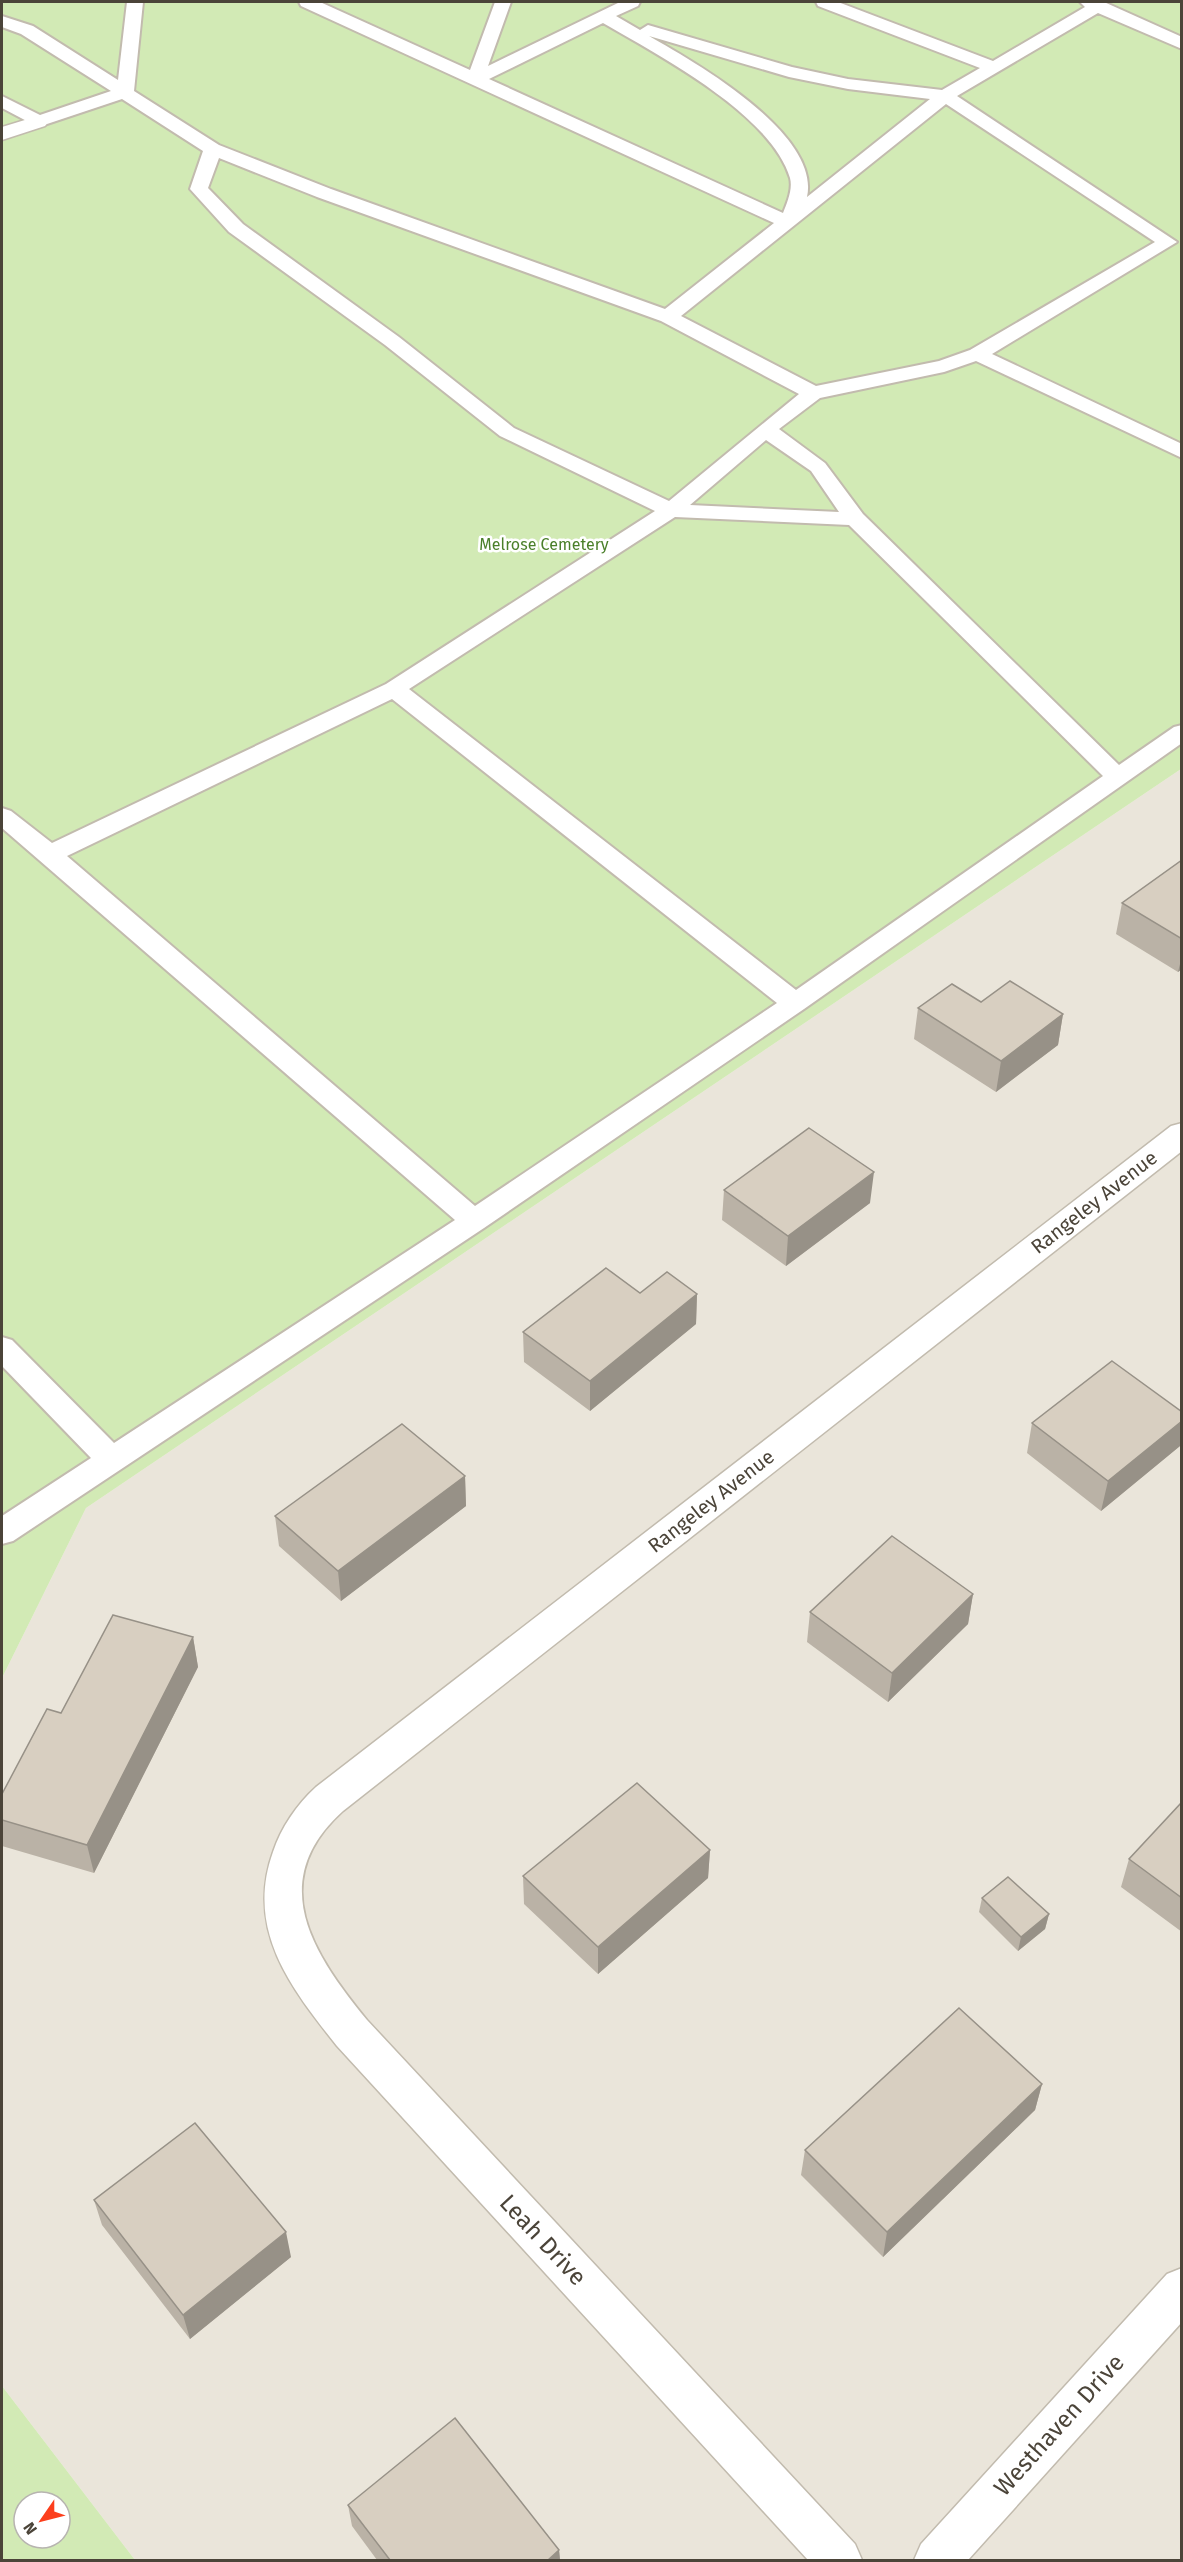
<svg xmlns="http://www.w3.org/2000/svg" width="1183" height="2562" viewBox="0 0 1183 2562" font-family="'Fira Sans',sans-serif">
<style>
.residential{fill:#eae5da}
.green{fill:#d2eab5;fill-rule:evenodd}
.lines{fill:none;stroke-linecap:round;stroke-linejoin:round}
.service-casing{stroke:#c2bbae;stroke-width:4}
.minor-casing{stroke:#c2bbae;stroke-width:3}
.service{fill:#fff;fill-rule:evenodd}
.minor{fill:#fff;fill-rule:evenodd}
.wall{fill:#bab2a6}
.shaded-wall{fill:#979187}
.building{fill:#d8cfc1;stroke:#979187;stroke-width:1.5}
.labels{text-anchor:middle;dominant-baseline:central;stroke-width:5;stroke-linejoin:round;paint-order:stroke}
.far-park-label{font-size:16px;fill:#4a7f2a;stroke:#fff}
.street-label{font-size:20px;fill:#4b4439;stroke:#fff}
.near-street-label{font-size:24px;fill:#4b4439;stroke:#fff}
</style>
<rect width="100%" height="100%" fill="#f6f3ec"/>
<path class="residential" d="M1181 769V2560H135L2 2386V1678L86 1508Z"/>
<path class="green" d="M2 2H1181V769L86 1508 2 1678Z
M2 2386 135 2560H2ZM24 2502H60V2538H24Z"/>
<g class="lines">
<g class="service-casing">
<path id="service" d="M127 2H143L134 91 219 145 331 189 665 309 774 223 301 6 299 2H320L470 70 495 2H511L488 66 620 2H640L638 6 616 16 640 30 648 25 792 67 848 79 942 90 980 68 818 6 816 2H838L993 61 1085 7 1080 2H1104L1182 37V49L1098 13 957 96 1177 242 992 354 1182 444V458L976 361 944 372 820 398 779 429 825 463 863 514 1119 765 1174 727 1182 725V743L804 1009 484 1228 13 1541 2 1544V1516L91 1458 2 1366V1337L12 1340 114 1443 455 1220 2 828V808L11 811 52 843 386 684 655 511 500 436 385 345 229 232 190 189 203 151 122 99 38 127 2 108V96L40 115 111 91 21 34 2 27V16L33 26 118 80ZM603 23C658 55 771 114 790 178 793 189 787 203 783 213L489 79ZM649 36 789 77 848 89 930 99 807 197C821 134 695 62 649 36ZM946 104 1155 242 970 350 939 361 816 386 681 316ZM219 158 317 197 661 321 799 394 669 501 514 428 399 337 243 224 208 188ZM766 440 811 471 839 512 690 505ZM675 517 849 525 1103 776 796 990 409 689ZM392 699 777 1003 475 1206 67 856Z"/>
</g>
<g class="minor-casing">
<path id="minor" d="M38 116 45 118 48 122 45 126 2 140V127Z
M1182 1123V1151L343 1811C264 1882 314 1955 367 2020L855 2544 862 2560H808L337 2046C291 1988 245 1930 273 1852 281 1828 297 1804 316 1787L1171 1126Z
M1182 2268V2322L968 2560H914L921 2544 1167 2274Z"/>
</g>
<use href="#service" class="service"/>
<use href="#minor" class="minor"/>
</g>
<path class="wall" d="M1182 860V969L1178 972 1116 934 1122 903Z
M981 1002 1063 1014 1058 1045 996 1092 914 1039 918 1008Z
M724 1190 870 1203 786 1266 722 1220Z
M640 1293 697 1294 696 1324 590 1411 524 1362 523 1332Z
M1182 1412V1440L1180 1446 1101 1511 1027 1453 1032 1423Z
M465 1476 466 1506 341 1601 279 1546 275 1516Z
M973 1594 968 1624 888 1702 807 1642 810 1612Z
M193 1637 198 1667 94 1873 2 1846V1794L61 1713Z
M1182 1802V1932L1121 1887 1129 1859Z
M710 1850 708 1878 598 1974 524 1904 523 1876Z
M982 1898 1049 1914 1045 1929 1018 1951 979 1912Z
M1042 2084 1035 2110 883 2257 801 2175 805 2150Z
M94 2200 291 2257 190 2339 102 2225Z
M348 2505 559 2550 560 2560H377L352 2526Z"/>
<path class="shaded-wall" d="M1182 956V969L1178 972Z
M1063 1014 1058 1045 996 1092 1001 1061Z
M874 1172 870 1203 786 1266 788 1236Z
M697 1294 696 1324 590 1411V1381Z
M1182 1421V1440L1180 1446 1101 1511 1108 1481Z
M465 1476 466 1506 341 1601 338 1571Z
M973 1594 968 1624 888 1702 892 1673Z
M193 1637 198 1667 94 1873 87 1845Z
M710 1850 708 1878 598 1974V1947Z
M1049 1914 1045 1929 1018 1951 1021 1937Z
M1042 2084 1035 2110 883 2257 887 2232Z
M286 2232 291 2257 190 2339 183 2315Z
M559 2550 560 2560H548Z"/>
<path class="building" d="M1182 860V939L1122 903Z
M1010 981 1063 1014 1001 1061 918 1008 952 984 981 1002Z
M809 1128 874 1172 788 1236 724 1190Z
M606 1268 640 1293 667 1272 697 1294 590 1381 523 1332Z
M1112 1361 1182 1412V1421L1108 1481 1032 1423Z
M402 1424 465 1476 338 1571 275 1516Z
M892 1536 973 1594 892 1673 810 1612Z
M113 1615 193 1637 87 1845 2 1820V1794L47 1709 61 1713Z
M637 1783 710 1850 598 1947 523 1876Z
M1182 1802V1898L1129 1859Z
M1008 1877 1049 1914 1021 1937 982 1898Z
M959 2008 1042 2084 887 2232 805 2150Z
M195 2123 286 2232 183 2315 94 2200Z
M455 2418 559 2550 548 2560H390L348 2505Z"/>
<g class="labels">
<g class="far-park-label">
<text x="544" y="544">Melrose Cemetery</text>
</g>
<g class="street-label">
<text transform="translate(1094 1202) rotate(-38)">Rangeley Avenue</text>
<text transform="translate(711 1501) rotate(-38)">Rangeley Avenue</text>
</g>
<g class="near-street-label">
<text transform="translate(543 2240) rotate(47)">Leah Drive</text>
<text transform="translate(1059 2425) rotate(-48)">Westhaven Drive</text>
</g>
</g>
<rect width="1183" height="2562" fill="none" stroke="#4b4439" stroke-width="6"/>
<g transform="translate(42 2520) rotate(235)"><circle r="28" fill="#ffffff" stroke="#b7b4b0" stroke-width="1.5"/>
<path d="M0-4.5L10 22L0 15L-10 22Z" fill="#fc3f1d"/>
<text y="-9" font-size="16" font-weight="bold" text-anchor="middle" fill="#4b4439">N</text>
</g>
</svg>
